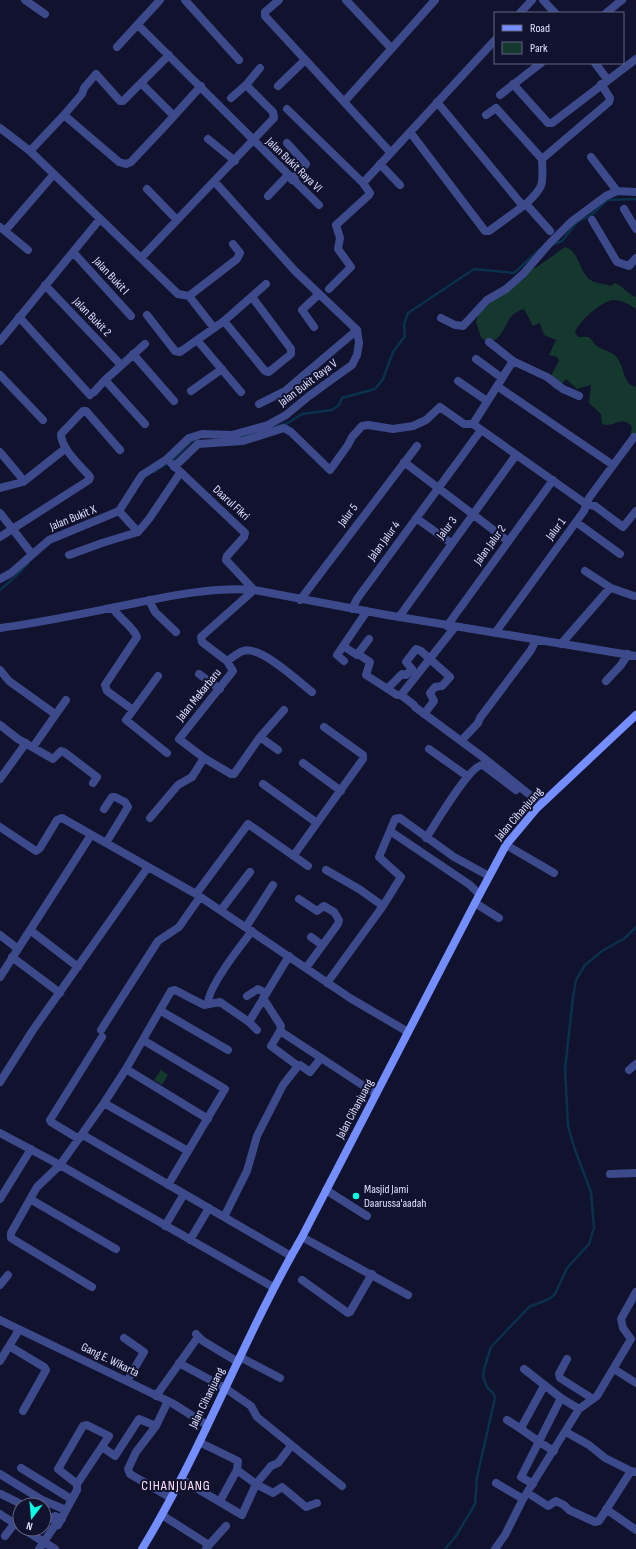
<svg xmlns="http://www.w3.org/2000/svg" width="636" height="1549" viewBox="0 0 636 1549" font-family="'Sofia Sans Condensed',sans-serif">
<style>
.green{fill:#14372e}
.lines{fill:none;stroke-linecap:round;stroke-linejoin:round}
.stream{stroke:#0a314c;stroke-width:2.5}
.minor{stroke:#3c4a8c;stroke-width:8}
.secondary{stroke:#748eff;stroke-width:8}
.poi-dot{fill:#09ffe3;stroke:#11122d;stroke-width:1.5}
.labels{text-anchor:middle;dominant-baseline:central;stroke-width:4;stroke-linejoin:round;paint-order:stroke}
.street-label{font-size:12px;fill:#dde0ff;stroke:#11122d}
.poi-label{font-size:12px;fill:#dde0ff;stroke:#11122d;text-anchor:start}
.quarter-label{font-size:14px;letter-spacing:1px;fill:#ffdffa;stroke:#11122d}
</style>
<rect width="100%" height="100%" fill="#11122d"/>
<path class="green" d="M565 247C579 251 578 268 589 279 595 284 603 283 610 286L615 283C622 285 627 294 636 297V309C629 304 621 300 613 300 602 301 578 322 575 332L578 337H588C592 339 593 343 597 346 604 351 613 351 618 359 625 369 623 384 636 387V441L630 437 632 427C622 414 613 429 602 424L601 414 589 403 591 385 577 389 566 379 557 390 552 387 551 376 559 360 557 357 549 355 556 340 544 335 540 323 533 326 524 309C505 314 508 330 495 340H484L481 337 476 322 479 313 491 302 524 279 529 270 537 267Z
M161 1070 168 1075 162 1085 154 1080Z"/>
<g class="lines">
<path class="stream" d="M554 244 562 241 577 222 591 215 607 200 636 199
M269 429 288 423 302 414 332 410 339 405 342 398 375 389 383 379 393 352 405 336 404 324 408 313 474 269 514 273 540 249
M238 438 254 433
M154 472 174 459 193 440H199
M0 590C10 581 20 574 28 563
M445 1549 456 1536 475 1504 477 1477 495 1398 493 1393 487 1387 483 1377 484 1369 491 1347 529 1307 549 1299 555 1294 567 1268 589 1244 594 1228 591 1192 575 1150 568 1126 565 1069 573 997 576 980 585 965 602 951 625 938 636 927"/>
<path class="minor" d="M25 0 45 14
M185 0 239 60
M279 0 265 12V16L391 153
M346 0 391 48
M543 0 555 13
M520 13 532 0
M606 13 622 0
M138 25 319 205
M117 47 160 0
M595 63 607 79
M141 83 174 116
M513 84 548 123H552L636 59
M278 86 305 60
M500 95 541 63
M231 98 246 85
M344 102 435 0
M437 102 523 206
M287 109 363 183 370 193 369 195 336 225 340 238 338 249 351 267 329 289
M64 115 82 94 84 88 96 74 120 101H123L169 55
M486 115 496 108 542 159C543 184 545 186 526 204L550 231
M0 128 30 151 178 294 189 296 237 259 240 253 233 244
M410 132 485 231H489L526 204
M208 139 235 161
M287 143 306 164 292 180
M30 151 64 115 119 162 126 164 131 162C155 137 178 112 201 86
M591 157 617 191 636 192
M542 159 609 102 610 98 601 84
M380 164 400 185
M363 183 495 40
M147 189 177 220
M268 196 288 175
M624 209 636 229
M592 220 617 262 629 266 636 258
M0 227 5 231 54 174
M5 231 28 250
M73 252 131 316
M141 258 274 118 273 112 246 85 260 68
M45 285 121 365
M189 296 214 328
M147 315 175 351 180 352 224 321 266 284
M19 317 90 395
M441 318 455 325 463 326 487 300 506 289 523 274 549 244 571 222 606 196 617 191
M224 321 265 371 269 372 291 354V349L252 297
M314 327 302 310 319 294
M197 340 241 392
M0 341 100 219
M489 342 513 361 547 377 563 389 579 396
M133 354 174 401
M476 359 502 378
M513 361 473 424 586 504 595 506 623 527 636 511
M0 375 43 420
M105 380 145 424
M458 381 487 401
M497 386 613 465
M191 391 222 369
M94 392 105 380 145 344
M259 404 285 391 357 330
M0 452 20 476
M404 462 508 541
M171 463 245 533 244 537 227 556 226 560 254 590
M174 467 198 444 243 441 284 428 291 432 330 470 348 445 352 437 362 426 368 425 393 429 413 426 426 420 440 407 464 424H473
M0 488 23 482 66 448
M119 511 142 475 167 459 189 438 202 434 232 435 268 425 286 415 309 396 331 380 352 365 357 355 359 343 357 330 295 271 214 181
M119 511 138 532
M0 513 32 554
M416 518 451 543
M576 522 620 554
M0 537 89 480 90 477C81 466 61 449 61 434L83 411H86L120 450
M69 555 102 543 138 532 149 519 180 473
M585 571 611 588
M0 579 11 573 49 540 119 511
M254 590 201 637 202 642 227 661 233 671 179 739 204 758 231 774H234L260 737 278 750
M149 600 155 612 176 632
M300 600 417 446
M113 608C119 619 133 626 137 637L105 685 107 691 133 710
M352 609 357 599 481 430
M399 617 516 455
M447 626 553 480
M0 628C46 622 90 612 136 603 174 595 215 587 254 590L387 615 636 656
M495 633 584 511 589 498 634 437
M561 644 609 589 611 588 634 596
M343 646 357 655 369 639
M358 654 370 662 366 675 397 695H401L414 705 415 707 484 758 541 804
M227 661C232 658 237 653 243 651 260 645 298 681 312 692
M344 661 337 655 367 611
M0 670 9 681 55 714
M199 674 220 689
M158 676 126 720 167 753
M606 681 621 665 628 654
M388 688 402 674 406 675 412 669 406 662 416 649 421 651 450 677 442 686 435 687 430 693 434 701 424 714
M401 695 455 627
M0 725 18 739 53 759 61 751 64 752 97 777 93 783
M261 736 284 710
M461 741 478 723 480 718 531 650 536 640
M33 747 66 700
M429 749 467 776
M303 763 341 791
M0 779 26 743
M263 784 317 823
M104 809 112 797H115L125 802 128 807 106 843
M150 818 178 785 192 777 204 758
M0 827 36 851 40 848 57 820 62 818 196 894 350 998 408 1032
M390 831 470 885 479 894
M426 838C435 825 470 764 483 765L516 790
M506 845 554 873
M294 855 363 759V755L324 727
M326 870 359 889 383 906
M196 894 248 824 308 866
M299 899 317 911 324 906 334 912 339 920 338 924 306 968
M475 903 499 918
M221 910 250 872
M246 927 273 885
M30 930 78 967
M0 935 18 949
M311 937 322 945
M12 957 60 993
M0 977 91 835
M327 983 383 906 401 877 379 857 395 819 400 818 454 857 489 876
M247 996 258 989 266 993
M263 998 281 1026 280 1031
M208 1004C207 988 241 945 252 931
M161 1011 228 1050
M249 1022 289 956
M101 1030 158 941 179 927 200 897
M143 1040 225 1089 168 1185
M321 1058 310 1072 300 1065 298 1066 271 1046 280 1031 376 1094
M126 1069 208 1119
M629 1070 636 1064
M0 1082 33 1030 148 867
M104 1103 188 1151
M0 1133 60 1165 273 1287
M83 1135 291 1256
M79 1139 51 1122 50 1120 102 1037
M610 1174 636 1173
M326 1190 367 1216
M0 1199 31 1149
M30 1199 116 1249
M224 1217 247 1171 257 1136 283 1085 298 1066
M165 1226 184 1194
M302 1237 408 1295
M190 1240 209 1208
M302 1280 348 1313 350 1312 372 1274
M0 1285 8 1275
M92 1287 11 1238V1233L37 1187 60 1165 104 1103 126 1069 171 991 175 990 204 1005 220 1002 249 1022 257 1030
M0 1320 172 1403 207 1425
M196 1334 203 1341 238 1362
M124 1338 144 1352 127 1381
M9 1346 44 1367 46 1370 23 1411
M240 1357 280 1378
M567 1359 559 1374 560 1378 593 1399
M0 1361 19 1330
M179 1363 225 1388 251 1406 257 1417 342 1486
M524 1369 561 1398 579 1409
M614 1369 636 1383
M156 1396 198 1337
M168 1401 156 1426 136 1452 128 1469 130 1474 171 1498
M507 1420C524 1430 537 1442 554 1451
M521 1428 544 1386
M566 1432 589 1445 605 1458 631 1471
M199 1442 238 1461 237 1470 256 1484 273 1493 282 1487 306 1507 317 1503
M102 1447 115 1456 139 1419 156 1426
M21 1468 71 1499
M0 1474 42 1500 66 1510
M181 1479 242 1515 256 1484 271 1466 278 1463 291 1446
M496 1483 523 1499
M533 1484 521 1477 561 1398
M528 1493 548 1506 556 1501 564 1505 569 1510 595 1522 599 1521 631 1471 636 1472
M1 1494 23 1505
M220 1501 237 1470
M606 1509 636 1530
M0 1514 20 1527
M162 1515 209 1545 206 1549
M44 1516 50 1519 55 1516 62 1519
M23 1529 55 1549
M5 1536 14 1524
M209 1545 226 1526
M39 1549 56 1524 58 1525 77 1490V1484L109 1436 87 1425 83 1426 58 1469 77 1484
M495 1549 505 1535 523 1499 579 1409 597 1396 631 1339 623 1328 621 1319 636 1292"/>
<path class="secondary" d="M142 1549C203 1449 243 1338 302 1237L475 903 506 845 537 808 636 715"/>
</g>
<circle class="poi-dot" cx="356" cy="1196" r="4"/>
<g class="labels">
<g class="street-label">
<text transform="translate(294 165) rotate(44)">Jalan Bukit Raya VI</text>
<text transform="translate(111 276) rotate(47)">Jalan Bukit I</text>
<text transform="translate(92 317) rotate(46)">Jalan Bukit 2</text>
<text transform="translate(308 383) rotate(-37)">Jalan Bukit Raya V</text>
<text transform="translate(231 503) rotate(43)">Daarul Fikri</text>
<text transform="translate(348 515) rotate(-53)">Jalur 5</text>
<text transform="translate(73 518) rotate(-22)">Jalan Bukit X</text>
<text transform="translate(447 528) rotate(-53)">Jalur 3</text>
<text transform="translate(556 529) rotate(-53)">Jalur 1</text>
<text transform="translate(384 541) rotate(-54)">Jalan Jalur 4</text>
<text transform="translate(490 545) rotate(-54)">Jalan Jalur 2</text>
<text transform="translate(199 695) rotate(-51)">Jalan Mekarbaru</text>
<text transform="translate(519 814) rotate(-49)">Jalan Cihanjuang</text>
<text transform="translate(355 1109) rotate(-62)">Jalan Cihanjuang</text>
<text transform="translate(110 1360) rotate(26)">Gang E. Wikarta</text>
<text transform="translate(207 1398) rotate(-64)">Jalan Cihanjuang</text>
</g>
<g class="poi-label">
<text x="364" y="1189">Masjid Jami<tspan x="364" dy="14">Daarussa'aadah</tspan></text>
</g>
<g class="quarter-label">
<text x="176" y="1485">CIHANJUANG</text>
</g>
</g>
<rect x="494" y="12" width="130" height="52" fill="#11122d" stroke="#636481"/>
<rect x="502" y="25" width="20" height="6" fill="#748eff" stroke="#636481"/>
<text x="530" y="32" font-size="12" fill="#dde0ff">Road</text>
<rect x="502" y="42" width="20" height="12" fill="#14372e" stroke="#636481"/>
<text x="530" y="52" font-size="12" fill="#dde0ff">Park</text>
<g transform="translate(32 1517) rotate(196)"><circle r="19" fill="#11122d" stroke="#636481"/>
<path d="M0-3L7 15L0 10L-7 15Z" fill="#09ffe3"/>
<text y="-6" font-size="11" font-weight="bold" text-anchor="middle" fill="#dde0ff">N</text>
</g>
</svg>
